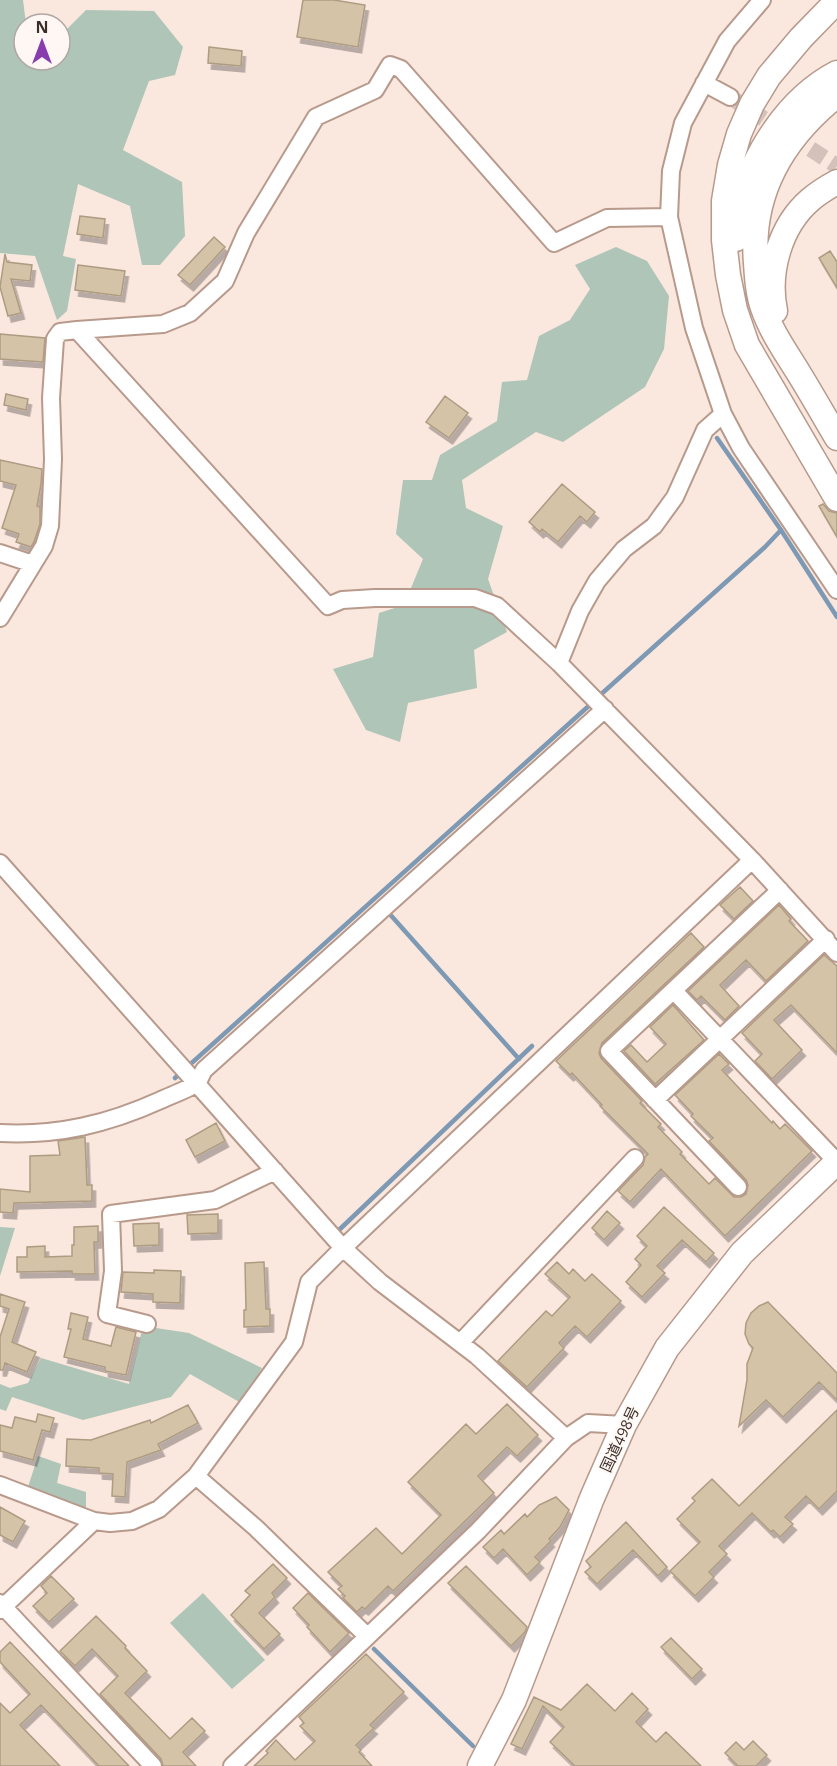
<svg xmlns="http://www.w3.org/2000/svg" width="837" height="1766" viewBox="0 0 837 1766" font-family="'Open Sans','Noto Sans JP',sans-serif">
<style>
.green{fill:#aec5b8}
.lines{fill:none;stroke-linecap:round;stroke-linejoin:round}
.stream{stroke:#7e99b3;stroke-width:4.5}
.building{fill:#d5c3a8;stroke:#ad9c82;stroke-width:1.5;filter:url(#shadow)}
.minor-tunnel{stroke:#d4c2ba;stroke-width:16;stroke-dasharray:16 8;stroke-linecap:butt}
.minor-casing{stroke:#b89a8c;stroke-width:20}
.highway-casing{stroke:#b89a8c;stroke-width:27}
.minor{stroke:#fff;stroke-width:16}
.highway{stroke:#fff;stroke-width:24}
.labels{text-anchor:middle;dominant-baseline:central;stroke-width:4.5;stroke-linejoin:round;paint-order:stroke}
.street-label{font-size:15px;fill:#3b2e29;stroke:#fef7f4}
</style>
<defs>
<filter id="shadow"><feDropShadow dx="3.5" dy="6" stdDeviation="0" flood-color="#0004"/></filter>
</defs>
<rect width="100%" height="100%" fill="#fae7de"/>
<path class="green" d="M0 0H23L26 24H24V60H60V34H62L86 10 154 11 183 47 175 75 149 81 123 150 182 182 185 236 160 265H142L130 206 78 184 63 256 76 259 67 311 57 320 35 256 0 253Z
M616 247 647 261 669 296 664 349 645 387 563 442 536 432 462 480 466 508 503 526 488 579 507 632 474 650 477 688 408 703 400 742 366 730 333 669 373 657 379 613 404 605 423 559 396 534 403 480H432L440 455 497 421 502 382 527 380 539 336 570 320 590 289 575 265Z
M0 1227 15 1228 0 1276Z
M143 1326 189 1333 262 1368 241 1403 190 1374 171 1397 83 1420 12 1397 6 1411 0 1409V1384L10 1388 28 1383 41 1358 129 1384Z
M38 1456 61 1464 57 1483 86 1492V1509L27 1490Z
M203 1593 265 1660 232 1689 170 1623Z"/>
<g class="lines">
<path class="stream" d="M717 438 781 530 837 617
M598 697 765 547 781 530
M387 911 519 1059
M175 1078 592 703
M339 1230 532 1046
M374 1649 473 1746"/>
</g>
<path class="building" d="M303 0H334L365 5 358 47 297 37Z
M209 47 242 51 241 66 208 63Z
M80 216 105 219 103 238 77 234Z
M214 237 225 247 190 285 178 275Z
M830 251 837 262V288L819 258Z
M5 254 7 262 32 265 30 281 11 279 21 313 8 316 0 287Z
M78 265 125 271 121 296 75 290Z
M0 334 45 338 43 362 0 359Z
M6 394 28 399 26 410 4 405Z
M445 396 468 413 449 438 426 422Z
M0 460 42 469 41 484 37 506 40 507V524L34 542 31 547 16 542 19 534 2 528 16 485 0 481Z
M562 484 595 512 587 522 580 516 558 542 542 529 540 532 529 522Z
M823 504 829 511 837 513V537L819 506Z
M740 887 753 901 734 919 720 905Z
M779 905 791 919 789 921 808 941 766 981 746 960 720 985 739 1006 725 1020 701 996 697 1000 688 991Z
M691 933 704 947 602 1043 599 1053 601 1058 642 1101 640 1103 661 1124 658 1127 682 1152 680 1154 709 1184 715 1178 734 1197H741L746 1194 748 1185 746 1180 709 1141 713 1138 691 1116 693 1114 675 1095 719 1054 729 1064 722 1070 772 1123 773 1121 780 1129 785 1124 812 1151 725 1236 661 1169 630 1202 618 1191 643 1165 645 1157 648 1154 600 1106 602 1105 572 1073 570 1075 556 1061Z
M824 955 837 966V1053L791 1005 774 1020 802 1050 772 1079 755 1061 762 1054 742 1033Z
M673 1005 704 1040 655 1084 624 1051 631 1045 647 1062 666 1044 650 1027Z
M216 1123 225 1141 195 1157 186 1140Z
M85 1137 87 1185H92V1201L14 1203 13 1213 0 1212V1189L30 1192V1156L60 1155 58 1141Z
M664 1207 714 1253 706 1262 682 1240 657 1266 665 1273 642 1297 626 1282 641 1265 635 1259 647 1246 637 1236Z
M607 1211 620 1223 604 1240 592 1228Z
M218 1214V1233L188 1234 187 1215Z
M159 1223V1245L134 1246 133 1224Z
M98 1226V1242H94L95 1274H72V1271L17 1272V1257H27V1247L45 1246V1257L72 1256V1245H74V1227Z
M264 1262 266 1309H270V1326L244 1327V1310H246L245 1263Z
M557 1262 569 1274 573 1269 585 1281 592 1274 621 1301 587 1337 575 1326 559 1343 564 1348 527 1387 498 1361 546 1311 552 1316 570 1297 545 1274Z
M154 1270 181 1271 180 1303 153 1302V1294L121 1292 123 1272 154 1273Z
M0 1294 25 1302 12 1342 36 1352 27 1372 5 1363 3 1370H0V1337L9 1309 0 1306Z
M768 1302 837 1373V1400L819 1382 783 1417 766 1400 739 1426 747 1380V1364L753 1348 749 1344 745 1334 746 1323 751 1313 759 1306Z
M71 1313 88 1317 83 1339 111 1346 116 1327 136 1332 126 1375 105 1371V1367L64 1357 71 1329H68Z
M507 1404 538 1435 517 1456 507 1447 478 1476 494 1493 393 1591 388 1586 365 1609 362 1607 357 1612 343 1598 345 1596 338 1589 342 1586 328 1572 376 1528 402 1554 441 1515 408 1482 466 1424 476 1434Z
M188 1405 198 1423 158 1444 161 1450 127 1462 125 1497 112 1496 113 1474 99 1473V1468L66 1466 67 1439 91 1440 150 1420 151 1423Z
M837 1410V1491L819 1509 806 1496 785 1517 793 1524 780 1537 773 1530 771 1532 752 1513 719 1546 727 1554 709 1572 714 1577 695 1596 670 1571 700 1542 677 1519 695 1501 692 1498 712 1479 739 1506Z
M38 1414 54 1418 50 1432 42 1430 33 1460 0 1451V1425L12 1428 15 1417 36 1422Z
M556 1497 569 1510 560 1527 549 1539 551 1541 535 1557 540 1562 527 1575 503 1549 494 1558 483 1547 501 1530 504 1534 525 1514 527 1517 539 1505Z
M0 1507 25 1521 13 1542 0 1535Z
M626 1522 667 1567 658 1576 633 1550 597 1584 585 1572 591 1567 586 1561Z
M273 1564 287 1578 272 1593 275 1597 259 1613 280 1634 264 1649 231 1615 250 1595 245 1591Z
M466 1566 527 1627 525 1632 511 1646 448 1583Z
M51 1576 74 1599 49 1622 33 1606 47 1593 41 1586Z
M308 1593 349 1633 330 1652 307 1627 309 1625 293 1608Z
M96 1616 126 1646 125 1648 147 1671 125 1693 170 1739 192 1718 205 1731 183 1752 196 1766H163L161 1759 100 1694 118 1676 92 1649 75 1666 60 1651Z
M671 1638 702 1669 692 1679 661 1647Z
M10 1642 129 1766H99L41 1705 20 1725 60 1766H0V1703L10 1713 30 1694 0 1662V1652Z
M366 1654 404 1692 370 1725 374 1728 356 1745 361 1750 359 1752 372 1766H254L268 1753 266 1751 276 1740 295 1760 315 1741 300 1726 304 1723 299 1717Z
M587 1684 615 1711 632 1693 648 1709 636 1722 656 1742 666 1732 701 1766H575L550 1742 564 1727 543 1706 522 1749 511 1744 534 1697 561 1710Z
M753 1741 767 1755 756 1766H738L725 1753 736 1742 744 1750Z"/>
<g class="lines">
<path class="minor-tunnel" d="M730 97 837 166"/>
<g class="minor-casing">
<path id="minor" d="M762 0 727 41 683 123 671 171 669 217 694 328 723 414 741 448 837 590
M704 83 730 97
M77 330 328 606 342 600 375 598H475L497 606 559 663
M723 414 705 430 675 497 654 526 624 549 597 581 580 611 559 663 752 860 837 953
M0 553 33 564
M0 618 44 546 50 526 53 459 51 398 55 339 60 332 77 330 163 324 190 313 225 281 246 233 316 117 375 90 390 65 401 69 554 243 607 218 669 217
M0 863 343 1248 380 1282 477 1356 566 1438
M674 991 837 1162
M655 1100 826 939
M0 1133C58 1136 108 1124 161 1100 169 1096 192 1088 198 1082 200 1079 202 1073 204 1070L605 709
M738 1187 609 1051 780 890
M147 1324 107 1314 113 1271 111 1214 215 1200 275 1171
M460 1343 635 1158
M196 1476 256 1528 367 1636
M0 1485 94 1521 110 1523 132 1521 159 1509 196 1476 294 1342 309 1282 343 1248 752 860
M0 1603 153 1766
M0 1610 94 1521
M232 1766 478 1531 566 1438 588 1423 624 1425"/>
</g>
<g class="highway-casing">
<path id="highway" d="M837 1 801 38 769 76 752 104 739 134 730 165 724 201V240L728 275 735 310 747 345 837 499
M837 95C783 138 750 192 756 263 757 278 758 294 763 308 771 331 785 351 798 372 811 393 824 416 837 438
M736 239C737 228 738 217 741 206 752 154 789 98 837 73
M775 311C767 272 780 226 810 200 818 193 828 187 837 182
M480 1766 514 1700 592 1498 624 1425 667 1348 742 1253 837 1162"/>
</g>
<use href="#minor" class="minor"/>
<use href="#highway" class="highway"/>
</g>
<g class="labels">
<g class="street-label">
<text transform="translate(619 1439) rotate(-65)">国道498号</text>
</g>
</g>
<g transform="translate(42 42)"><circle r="28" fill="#fef7f4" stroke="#b0a7a3" stroke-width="1.5"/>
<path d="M0-4.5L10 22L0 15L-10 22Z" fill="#883cad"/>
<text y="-9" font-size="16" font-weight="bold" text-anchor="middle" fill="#3b2e29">N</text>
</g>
</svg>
